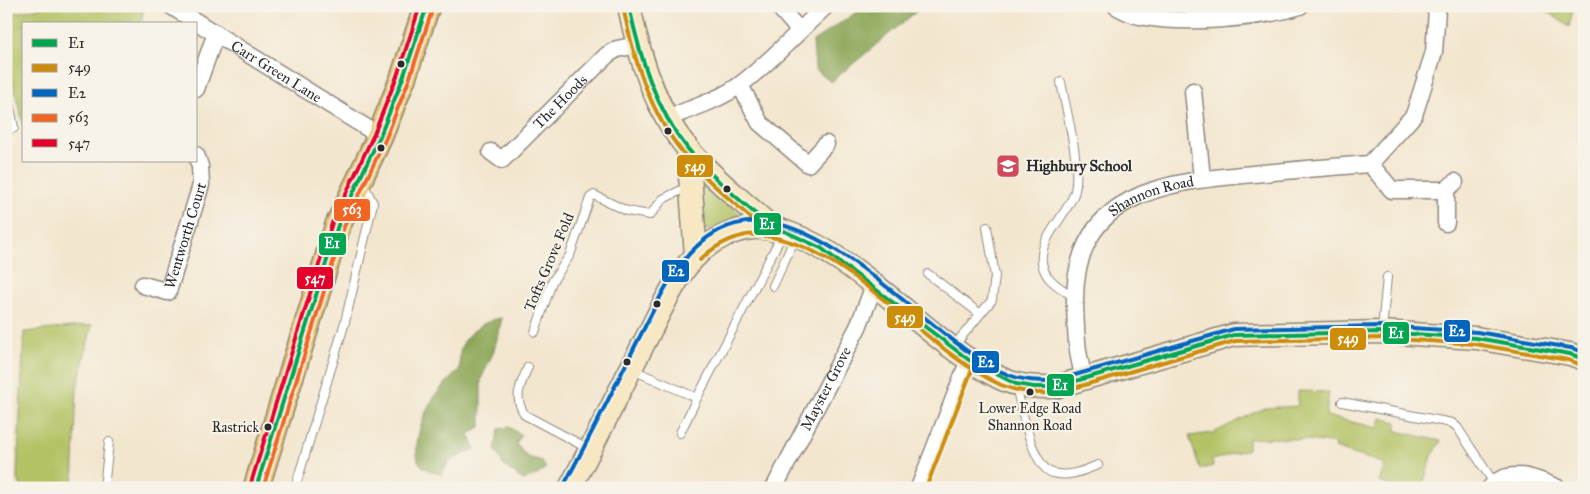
<svg xmlns="http://www.w3.org/2000/svg" width="1590" height="494" viewBox="0 0 1590 494" font-family="'IM FELL Great Primer',serif">
<style>
.green{fill:#b3c265;stroke:#6f7648}
.forest{fill:#8ea85a;stroke:#5c6a42}
.lines{fill:none;stroke-linecap:round;stroke-linejoin:round}
.lane-casing{stroke:#8f887d;stroke-width:10}
.street-casing{stroke:#8f887d;stroke-width:19}
.secondary-casing{stroke:#8f887d;stroke-width:25}
.primary-casing{stroke:#8f887d;stroke-width:28}
.lane{stroke:#fff;stroke-width:8}
.street{stroke:#fff;stroke-width:16}
.secondary{stroke:#f7e8c3;stroke-width:22}
.primary{stroke:#eac669;stroke-width:25}
.bus-1-casing{stroke:#f7f3e8;stroke-width:8}
.bus-2-casing{stroke:#f7f3e8;stroke-width:8}
.bus-3-casing{stroke:#f7f3e8;stroke-width:8}
.bus-4-casing{stroke:#f7f3e8;stroke-width:8}
.bus-5-casing{stroke:#f7f3e8;stroke-width:8}
.bus-1{stroke:#00a651;stroke-width:4}
.bus-2{stroke:#ce8d09;stroke-width:4}
.bus-3{stroke:#0065bd;stroke-width:4}
.bus-4{stroke:#f26522;stroke-width:4}
.bus-5{stroke:#e4002b;stroke-width:4}
.bus-dot{fill:#2b2b2b;stroke:#f7f3e8;stroke-width:2}
.labels{text-anchor:middle;dominant-baseline:central;stroke-width:4.5;stroke-linejoin:round;paint-order:stroke}
.bus-label{font-size:14px;fill:#2b2b2b;stroke:#f7f3e8}
.street-label{font-size:15px;fill:#2b2b2b;stroke:#f7f3e8}
.poi-label{font-size:15px;font-weight:bold;fill:#2b2b2b;stroke:#f7f3e8;text-anchor:start}
.line-badge{stroke:#f7f3e8;stroke-width:2}
.badge-label{font-size:14px;text-anchor:middle;font-weight:bold;fill:#fff}
</style>
<rect width="100%" height="100%" fill="#f7f3e8"/>
<filter id="ink" filterUnits="userSpaceOnUse"><feTurbulence type="fractalNoise" baseFrequency=".02" numOctaves="2"/><feDisplacementMap in="SourceGraphic" scale="10" xChannelSelector="R" yChannelSelector="G"/><feConvolveMatrix kernelMatrix="1 2 1 2 8 2 1 2 1" color-interpolation-filters="sRGB"/></filter>
<filter id="wash" filterUnits="userSpaceOnUse"><feTurbulence type="fractalNoise" baseFrequency=".0096" numOctaves="4" result="noise"/><feDisplacementMap in="SourceGraphic" scale="20" xChannelSelector="R" yChannelSelector="G"/><feGaussianBlur stdDeviation="1.12" result="paint"/><feColorMatrix in="noise" values="0 0 0 0 0 0 0 0 0 0 0 0 0 0 0 0 0 1.4 0 .05"/><feComposite in="paint" operator="in"/></filter>
<g filter="url(#wash)">
<rect width="100%" height="100%" fill="#f3e6cf"/>
<path class="green" d="M47 6H144L141 24H24V127L6 57V15Z
M1540 6H1574L1569 27Z
M702 180 740 214 741 220 704 231 699 181Z
M92 325 77 388 73 488H22L17 478 24 332Z
M1298 391 1329 392 1326 416 1378 428 1381 418 1397 422 1396 431 1441 441 1432 456 1422 488H1396L1379 482 1385 464 1335 448 1336 444C1306 439 1277 437 1248 439V449L1212 460 1213 466 1200 469 1189 436 1213 433 1264 408 1298 406Z"/>
<path class="forest" d="M866 6H923L831 82 815 69 813 41Z
M502 318 494 351 481 379V426L469 434 475 449 449 461 441 475C436 472 427 471 423 467 407 455 425 407 436 395 443 385 452 377 460 369 460 363 459 354 461 348 466 333 487 319 502 318Z
M509 427 521 435 516 444 527 457 540 460 546 468 539 474 523 480 504 466 495 449 499 429Z"/>
</g>
<g filter="url(#ink)">
<g class="lines">
<g class="lane-casing">
<path id="lane" d="M1061 82C1066 111 1081 163 1075 191 1068 218 1026 246 1048 277 1054 285 1067 292 1075 298
M6 86 14 128 6 130
M928 274 979 313
M773 286 795 238
M1382 330 1387 277
M535 332 552 282 570 255 590 198 594 195 627 211 650 215 663 199 689 186
M953 347 992 300 995 276 987 227
M528 367C520 386 513 397 525 415L589 449
M633 370 697 398 783 233
M1016 386C1021 405 1032 468 1053 473 1068 478 1085 470 1098 465
M1342 402 1452 423 1457 427 1494 483
M680 433 697 398
M6 485 9 488
M104 488 109 442
M295 488 345 322 373 203 363 183"/>
</g>
<g class="street-casing">
<g id="street">
<path id="s1" d="M171 6 380 136"/>
<path d="M778 6 799 30"/>
<path d="M1116 6C1123 10 1132 15 1140 16 1184 25 1258 19 1300 6"/>
<path d="M740 85 760 123 808 164 826 144"/>
<path d="M196 89 216 33"/>
<path d="M1193 91 1202 178"/>
<path d="M668 118C692 108 720 100 741 84 772 61 797 32 826 6"/>
<path id="s2" d="M491 152 502 160 607 55 617 49 637 45"/>
<path d="M1370 164 1414 115 1434 52 1437 10 1432 6"/>
<path d="M1370 164 1392 190H1446"/>
<path d="M1446 223V190L1455 182"/>
<path id="s3" d="M143 285 168 292 201 185 200 166 196 155"/>
<path id="s4" d="M1085 379C1076 356 1076 329 1075 304 1073 192 1165 182 1253 174 1292 170 1331 167 1370 164"/>
<path id="s5" d="M774 488 858 327 874 286"/>
<path d="M919 488 969 360"/>
<path d="M1490 488C1508 466 1537 479 1558 488"/>
</g>
</g>
<g class="secondary-casing">
<path id="secondary" d="M629 6C639 56 655 110 688 149 713 179 746 204 774 230
M688 149 696 256
M570 488C596 440 619 391 644 343 657 318 669 290 686 267 709 237 747 219 786 232 866 260 924 340 1000 378 1018 387 1036 387 1055 387L1234 335 1381 332 1476 338 1570 354 1584 359"/>
</g>
<g class="primary-casing">
<path id="primary" d="M256 488 338 225 380 136 403 78 427 6"/>
</g>
<use href="#lane" class="lane"/>
<use href="#street" class="street"/>
<use href="#secondary" class="secondary"/>
<use href="#primary" class="primary"/>
<g class="bus-1-casing">
<path id="bus-1" d="M629 6C640 57 655 108 688 149 713 179 745 204 774 230L784 231 821 248 969 360 1016 384 1034 387H1055L1234 335 1381 332 1476 338 1570 354 1584 359
M256 488 338 225 380 136 403 78 427 6"/>
</g>
<g class="bus-2-casing">
<path id="bus-2" d="M623 7C634 59 649 112 684 154 709 184 741 208 770 235
M700 260C713 247 727 239 746 235 751 233 759 236 765 236 851 247 922 349 1001 385 1018 392 1039 394 1057 393L1235 341 1381 338 1475 344 1568 360 1582 365
M926 488 975 362"/>
</g>
<g class="bus-3-casing">
<path id="bus-3" d="M564 485C590 437 614 388 638 340 652 314 663 287 681 264 779 134 918 340 1009 375 1024 381 1039 381 1054 381L1234 329 1381 326 1477 332 1571 348 1584 352"/>
</g>
<g class="bus-4-casing">
<path id="bus-4" d="M263 488 344 227 386 138 409 80 433 8"/>
</g>
<g class="bus-5-casing">
<path id="bus-5" d="M250 486 332 223 374 134 397 76 420 6"/>
</g>
<use href="#bus-1" class="bus-1"/>
<use href="#bus-2" class="bus-2"/>
<use href="#bus-3" class="bus-3"/>
<use href="#bus-4" class="bus-4"/>
<use href="#bus-5" class="bus-5"/>
</g>
</g>
<defs>
<g id="school-square" transform="scale(1.25)"><rect x="-9" y="-9" width="18" height="18" rx="4" fill="#d1495b" stroke="#f7f3e8"/><path d="M0-5L7-2L0 1L-7-2ZM-4 1L0 2.5L4 1V4Q0 6-4 4Z" fill="#fff"/></g>
</defs>
<g fill-rule="evenodd">
<use href="#school-square" x="1008" y="166"/>
</g>
<g class="bus-dot">
<circle cx="401" cy="64" r="4.5"/>
<circle cx="668" cy="131" r="4.5"/>
<circle cx="381" cy="148" r="4.5"/>
<circle cx="727" cy="189" r="4.5"/>
<circle cx="657" cy="304" r="4.5"/>
<circle cx="627" cy="362" r="4.5"/>
<circle cx="1030" cy="392" r="4.5"/>
<circle cx="268" cy="427" r="4.5"/>
</g>
<g class="labels">
<g class="bus-label">
<text x="1030" y="408">Lower Edge Road<tspan x="1030" dy="17">Shannon Road</tspan></text>
<text x="259" y="427" text-anchor="end">Rastrick</text>
</g>
<g class="street-label">
<text stroke="none"><textPath href="#s1" startOffset="124">Carr Green Lane</textPath></text>
<text stroke="none"><textPath href="#s2" startOffset="96">The Hoods</textPath></text>
<text stroke="none"><textPath href="#s4" startOffset="222">Shannon Road</textPath></text>
<text stroke="none"><textPath href="#s3" startOffset="85">Wentworth Court</textPath></text>
<text transform="translate(549 262) rotate(-67)">Tofts Grove Fold</text>
<text stroke="none"><textPath href="#s5" startOffset="112">Mayster Grove</textPath></text>
</g>
<g class="poi-label">
<text x="1026" y="166">Highbury School</text>
</g>
</g>
<g class="line-badge">
<rect x="676" y="154" width="38" height="24" rx="5" fill="#ce8d09"/>
<rect x="333" y="198" width="38" height="24" rx="5" fill="#f26522"/>
<rect x="753" y="212" width="29" height="24" rx="5" fill="#00a651"/>
<rect x="318" y="232" width="29" height="24" rx="5" fill="#00a651"/>
<rect x="661" y="259" width="29" height="24" rx="5" fill="#0065bd"/>
<rect x="296" y="266" width="38" height="24" rx="5" fill="#e4002b"/>
<rect x="886" y="305" width="38" height="24" rx="5" fill="#ce8d09"/>
<rect x="1443" y="319" width="28" height="24" rx="5" fill="#0065bd"/>
<rect x="1382" y="321" width="28" height="24" rx="5" fill="#00a651"/>
<rect x="1329" y="327" width="38" height="24" rx="5" fill="#ce8d09"/>
<rect x="971" y="350" width="29" height="24" rx="5" fill="#0065bd"/>
<rect x="1046" y="373" width="29" height="24" rx="5" fill="#00a651"/>
</g>
<g class="badge-label">
<text x="695" y="171">549</text>
<text x="352" y="214">563</text>
<text x="767" y="229">E1</text>
<text x="332" y="248">E1</text>
<text x="676" y="276">E2</text>
<text x="315" y="283">547</text>
<text x="905" y="322">549</text>
<text x="1457" y="336">E2</text>
<text x="1396" y="338">E1</text>
<text x="1348" y="343">549</text>
<text x="986" y="367">E2</text>
<text x="1060" y="390">E1</text>
</g>
<rect width="1590" height="494" fill="none" stroke="#f7f3e8" stroke-width="25"/>
<rect x="22" y="22" width="175" height="140" fill="#f7f3e8" stroke="#a5a39c"/>
<rect x="32" y="39" width="25" height="8" fill="#00a651" stroke="#a5a39c"/>
<text x="68" y="48" font-size="15" fill="#2b2b2b">E1</text>
<rect x="32" y="64" width="25" height="8" fill="#ce8d09" stroke="#a5a39c"/>
<text x="68" y="72" font-size="15" fill="#2b2b2b">549</text>
<rect x="32" y="89" width="25" height="8" fill="#0065bd" stroke="#a5a39c"/>
<text x="68" y="98" font-size="15" fill="#2b2b2b">E2</text>
<rect x="32" y="114" width="25" height="8" fill="#f26522" stroke="#a5a39c"/>
<text x="68" y="122" font-size="15" fill="#2b2b2b">563</text>
<rect x="32" y="139" width="25" height="8" fill="#e4002b" stroke="#a5a39c"/>
<text x="68" y="148" font-size="15" fill="#2b2b2b">547</text>
</svg>
